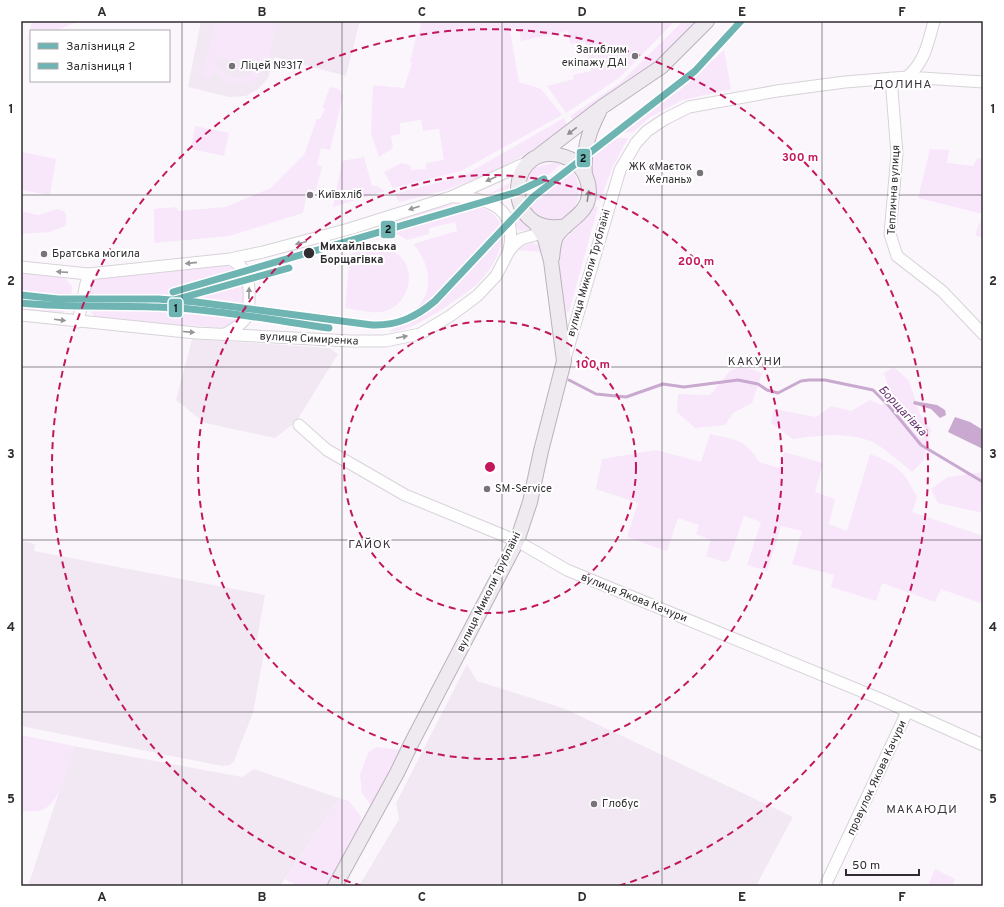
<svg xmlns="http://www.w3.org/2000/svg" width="1004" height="907" viewBox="0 0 1004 907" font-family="Overpass,sans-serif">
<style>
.built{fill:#f2e8f4}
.green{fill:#f8e6fb;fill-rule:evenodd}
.water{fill:#c9a9cf}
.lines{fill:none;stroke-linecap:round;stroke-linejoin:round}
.stream{stroke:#c9a9cf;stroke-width:3}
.minor-casing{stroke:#d7d3d8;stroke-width:13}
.major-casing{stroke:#bab1bc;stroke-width:16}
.minor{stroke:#fefeff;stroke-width:11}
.major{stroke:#eeeaef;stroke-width:14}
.rail-1-casing{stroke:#fff;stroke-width:10}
.rail-2-casing{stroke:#fff;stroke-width:10}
.rail-1{stroke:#6db4b2;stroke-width:7}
.rail-2{stroke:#6db4b2;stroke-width:7}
.oneway{fill:#8f8c90}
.oneway2{fill:#979698}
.grid{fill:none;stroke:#302d31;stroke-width:1;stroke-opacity:0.55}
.ring{fill:none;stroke:#c2185b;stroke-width:2;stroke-dasharray:7 5}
.poi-dot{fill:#777378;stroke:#fff;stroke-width:1.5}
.stop-dot{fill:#302d31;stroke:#fff;stroke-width:1.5}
.labels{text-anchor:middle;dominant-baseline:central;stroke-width:4;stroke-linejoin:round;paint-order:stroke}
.poi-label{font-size:11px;fill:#302d31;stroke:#fff;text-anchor:start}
.street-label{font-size:11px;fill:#302d31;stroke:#fff}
.stop-label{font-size:11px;font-weight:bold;fill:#302d31;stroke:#fff;text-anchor:start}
.neighbourhood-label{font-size:12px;letter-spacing:1px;fill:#3b343c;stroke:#fff}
.water-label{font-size:12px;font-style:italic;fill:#6c3576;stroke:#fff}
.centre{fill:#c2185b;stroke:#fff;stroke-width:2}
.ring-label{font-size:12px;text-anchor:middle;font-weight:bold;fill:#c2185b;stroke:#fff;stroke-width:4;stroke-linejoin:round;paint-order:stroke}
.line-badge{stroke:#fff;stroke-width:1.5}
.pale-badge-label{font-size:11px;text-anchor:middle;font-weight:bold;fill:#111}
.neatline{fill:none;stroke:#302d31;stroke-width:1.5}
.grid-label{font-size:13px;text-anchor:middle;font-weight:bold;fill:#302d31}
</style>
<rect width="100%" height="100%" fill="#fbf6fc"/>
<path class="built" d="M201 21H360L346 76 275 57 268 78 258 89 246 96 229 97 188 87Z
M192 339 329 348 338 354 296 422 275 438 205 423 176 400Z
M23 541 35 544 34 551 265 595 256 645 265 648 253 713 234 761 230 765 222 766 21 726V545Z
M467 664 477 681 563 708 793 817 756 886H359L399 819 396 803Z
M74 746 242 777 254 769 339 798 280 886H28Z"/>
<path class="green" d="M32 21H80L54 31H31V40L28 41Z
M216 21H277C273 36 271 52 266 66 260 83 238 87 224 80 220 78 216 73 213 70L210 78 203 76ZM214 56 260 65C246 85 219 82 214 56Z
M419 21H675L619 78 566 113 547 86 574 79 573 75 591 71 585 42 570 44 568 31 521 41 519 28 510 31 519 82 541 89 562 115 461 171 393 188 384 172 402 163 410 165 411 170 426 169V163L444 160 439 129 423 131 421 120 400 123V134L391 136 393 148 379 157 371 133 373 85 404 88 412 63 410 62 417 34H419L421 24H419Z
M683 21H703L662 59 575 122 570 116 620 83Z
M724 50 731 89 683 100 650 117 633 132 621 133 678 91Z
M330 87 339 89 343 95 330 150 321 148 317 165 322 166 316 191 308 189 303 213 229 236 154 243V209L177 207 178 211 225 207 271 188 304 155 317 119H320L325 109 322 108Z
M564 118 568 127 509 164 483 176 443 191 399 202 395 194 463 176Z
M195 126 229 133 224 156 191 149Z
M613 138H628L612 168 600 201 597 200 590 158Z
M930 149 949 150 947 163 973 166 977 158 983 159V238L975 235 983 214 918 198Z
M22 152 56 159 50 195 21 190Z
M364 157 372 186H377L385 191 333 207 342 161Z
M554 163 561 164C552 172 537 186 524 186V179L534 168Z
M570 168C585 187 581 208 560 220 548 220 535 218 530 206L535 198Z
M510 183 508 193 491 198 487 195Z
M461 203 466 205 359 237 358 233 440 207Z
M477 206C520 218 500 262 477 284 464 296 427 320 410 327 404 330 396 331 389 332 399 325 410 317 418 307 435 288 429 262 413 244L457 231 455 222 429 228V234L407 240 399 235 388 233Z
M595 206 598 207 569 312 566 313C564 296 554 255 564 241 573 229 587 220 595 206Z
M57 209C67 210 68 217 65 226L50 232 21 234V211L38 215Z
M517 217 532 230 519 231 514 221Z
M533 243 539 245 541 250 540 252 518 250 522 246Z
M373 248C380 248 388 248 394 252 417 264 412 301 388 310 375 315 359 310 345 308L350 254Z
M223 265 234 267C238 272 244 279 245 286 248 303 242 321 226 328L98 319C88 314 86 298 90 288 92 284 97 281 99 278Z
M21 272 64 277 72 286 71 306 60 315 21 311Z
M742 366 762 373 752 403 733 413 725 425 695 428 677 412 678 394 710 395 730 371Z
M894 367 909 381 920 414 931 430 923 461 912 472C901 463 890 453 878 445 855 431 818 435 793 439L771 423 774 409 816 417 831 406 851 411 870 400 881 405 892 398 884 373Z
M710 434C735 440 745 438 759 462L779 468 784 452 823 463 815 492 835 499 829 524 847 531 870 454C896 464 906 472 917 498L912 512 983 536V604L941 589 935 602 882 583 876 601 831 587 834 575 792 564 802 531 781 526 767 571 747 565 761 522 744 516 729 560 724 562 706 556 711 540 696 534 699 525 678 518 667 551 627 537 638 503 596 489 602 459 656 450 701 462Z
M983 472V513L938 503 931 489 948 477Z
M21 735 74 746C68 764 62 798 46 808 39 813 29 811 21 811Z
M376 747 401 750 374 809 362 793 360 775 368 753Z
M339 798 349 801 361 816 360 827 327 885 298 886 285 879Z
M935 869 955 879 952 886H928Z"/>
<path class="water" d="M914 401 937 405 945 410 946 415 940 418 931 409 913 404Z
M955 417 970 422 983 430V449L948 432Z"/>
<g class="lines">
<path class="stream" d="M569 380 596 394 626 397 663 384 684 387 738 380 758 384 767 390 778 393 801 381 809 380H825L873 390 889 406 921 445 983 482"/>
<g class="minor-casing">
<path id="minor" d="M907 77C925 62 928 43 934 21
M891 78 897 154 890 234 897 256 942 291 983 334
M455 197C491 198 518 209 509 250
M21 267 88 274 230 259 263 252 349 229 451 197 526 163
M21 315 196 333 351 341H385L420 334 450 316 477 296 496 276 509 251 515 244 521 239 549 231
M78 322 88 274
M225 334C233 330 242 325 247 316 249 312 249 306 249 301 250 281 248 268 230 259
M565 359 620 170 636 143 647 131 665 119 689 107 777 91 845 82 907 77 983 82
M299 425 327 450 405 495 517 541 567 570 878 698 983 745
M825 886 907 712"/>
</g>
<g class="major-casing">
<path id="major" d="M538 156 602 107 661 67 707 21
M585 175C583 151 588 133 599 112
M552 258C553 251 553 244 556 237 566 220 589 215 589 192 589 180 582 164 570 159 506 130 497 240 566 226
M335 886 397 773 412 742 517 541 530 502 541 451 564 361 551 261 545 239 536 224"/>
</g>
<use href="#minor" class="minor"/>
<use href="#major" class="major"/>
<g class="rail-1-casing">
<path id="rail-1" d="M173 292 517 192 544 179
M21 295 58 299H158L196 302 372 325C397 326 416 317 435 301L533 197 695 71 741 21"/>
</g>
<g class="rail-2-casing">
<path id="rail-2" d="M174 300 289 268
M21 303C67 308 112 305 157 307 215 309 272 320 329 328"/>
</g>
<use href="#rail-1" class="rail-1"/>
<use href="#rail-2" class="rail-2"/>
</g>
<defs><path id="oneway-solid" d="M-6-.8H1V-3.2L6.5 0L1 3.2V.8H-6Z"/></defs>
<g class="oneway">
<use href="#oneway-solid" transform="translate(572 131) rotate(143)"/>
<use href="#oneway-solid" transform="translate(588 196) rotate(-82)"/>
</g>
<g class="oneway2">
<use href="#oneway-solid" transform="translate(491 179) rotate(155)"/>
<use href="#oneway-solid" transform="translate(414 208) rotate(163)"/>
<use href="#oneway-solid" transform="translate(301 243) rotate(166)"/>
<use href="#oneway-solid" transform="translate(191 263) rotate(174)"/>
<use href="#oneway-solid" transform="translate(62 272) rotate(-176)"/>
<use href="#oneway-solid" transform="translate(249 293) rotate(-89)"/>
<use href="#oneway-solid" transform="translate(60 320) rotate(7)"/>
<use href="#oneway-solid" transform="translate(189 332) rotate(5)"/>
<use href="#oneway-solid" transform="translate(402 337) rotate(-11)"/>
</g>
<path class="grid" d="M182 21V886M342 21V886M502 21V886M662 21V886M822 21V886M21 195H983M21 367H983M21 540H983M21 712H983"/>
<g class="ring">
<circle cx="490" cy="467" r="146"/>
<circle cx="490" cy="467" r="292"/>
<path d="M362 886A438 438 0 1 1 618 886"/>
</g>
<g class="poi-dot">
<circle cx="635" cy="56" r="4"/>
<circle cx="232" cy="66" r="4"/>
<circle cx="700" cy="173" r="4"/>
<circle cx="310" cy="195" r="4"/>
<circle cx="44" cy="254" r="4"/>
<circle cx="487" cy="489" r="4"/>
<circle cx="594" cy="804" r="4"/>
</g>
<circle class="stop-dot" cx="309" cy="253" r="6"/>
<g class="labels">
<g class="poi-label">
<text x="627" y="50" text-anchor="end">Загиблим<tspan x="627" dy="13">екіпажу ДАІ</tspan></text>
<text x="240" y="66">Ліцей №317</text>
<text x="692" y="167" text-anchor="end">ЖК «Маєток<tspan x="692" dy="13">Желань»</tspan></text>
<text x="318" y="195">Київхліб</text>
<text x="52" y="254">Братська могила</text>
<text x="495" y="489">SM-Service</text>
<text x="602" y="804">Глобус</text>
</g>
<g class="street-label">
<text transform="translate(894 190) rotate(-87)">Теплична вулиця</text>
<text transform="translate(589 273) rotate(-74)">вулиця Миколи Трублаїні</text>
<text transform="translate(309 339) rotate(3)">вулиця Симиренка</text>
<text transform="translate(489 592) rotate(-64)">вулиця Миколи Трублаїні</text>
<text transform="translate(634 598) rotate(22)">вулиця Якова Качури</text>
<text transform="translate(877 778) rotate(-65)">провулок Якова Качури</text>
</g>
<g class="stop-label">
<text x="320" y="247">Михайлівська<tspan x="320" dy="13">Борщагівка</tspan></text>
</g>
<g class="neighbourhood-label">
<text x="903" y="85">ДОЛИНА</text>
<text x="755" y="362">КАКУНИ</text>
<text x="370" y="545">ГАЙОК</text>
<text x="922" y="810">МАКАЮДИ</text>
</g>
<g class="water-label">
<text transform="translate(902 411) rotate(47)">Борщагівка</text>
</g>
</g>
<circle cx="490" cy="467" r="6" class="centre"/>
<g class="ring-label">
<text x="800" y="161">300 m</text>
<text x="696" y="265">200 m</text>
<text x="593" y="368">100 m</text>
</g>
<g class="line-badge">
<rect x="576" y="148" width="15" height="20" rx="4" fill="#6db4b2"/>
<rect x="380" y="220" width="16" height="19" rx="4" fill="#6db4b2"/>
<rect x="168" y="298" width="15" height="20" rx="4" fill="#6db4b2"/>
</g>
<g class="pale-badge-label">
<text x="583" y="162">2</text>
<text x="388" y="233">2</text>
<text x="176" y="312">1</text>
</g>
<rect width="1004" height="907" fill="none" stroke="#ffffff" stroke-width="44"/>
<rect x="30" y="30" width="140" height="52" fill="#ffffff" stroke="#acabad"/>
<rect x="38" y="43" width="20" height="6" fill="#6db4b2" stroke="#acabad"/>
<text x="66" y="50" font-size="12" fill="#302d31">Залізниця 2</text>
<rect x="38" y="63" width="20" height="6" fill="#6db4b2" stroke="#acabad"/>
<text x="66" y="70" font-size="12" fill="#302d31">Залізниця 1</text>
<path d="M846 869v6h73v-6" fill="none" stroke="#302d31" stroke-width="2"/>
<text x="852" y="869" font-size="12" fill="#302d31" stroke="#ffffff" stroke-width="3" paint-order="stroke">50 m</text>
<rect x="22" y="22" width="960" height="863" class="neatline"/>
<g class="grid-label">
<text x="102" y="16">A</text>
<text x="262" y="16">B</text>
<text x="422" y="16">C</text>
<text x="582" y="16">D</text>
<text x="742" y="16">E</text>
<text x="902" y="16">F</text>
<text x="11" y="113">1</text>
<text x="993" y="113">1</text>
<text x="11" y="285">2</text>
<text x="993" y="285">2</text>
<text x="11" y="458">3</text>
<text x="993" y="458">3</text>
<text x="11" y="631">4</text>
<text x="993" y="631">4</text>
<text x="11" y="803">5</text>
<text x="993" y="803">5</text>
<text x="102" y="901">A</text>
<text x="262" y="901">B</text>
<text x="422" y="901">C</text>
<text x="582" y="901">D</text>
<text x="742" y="901">E</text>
<text x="902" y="901">F</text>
</g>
</svg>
